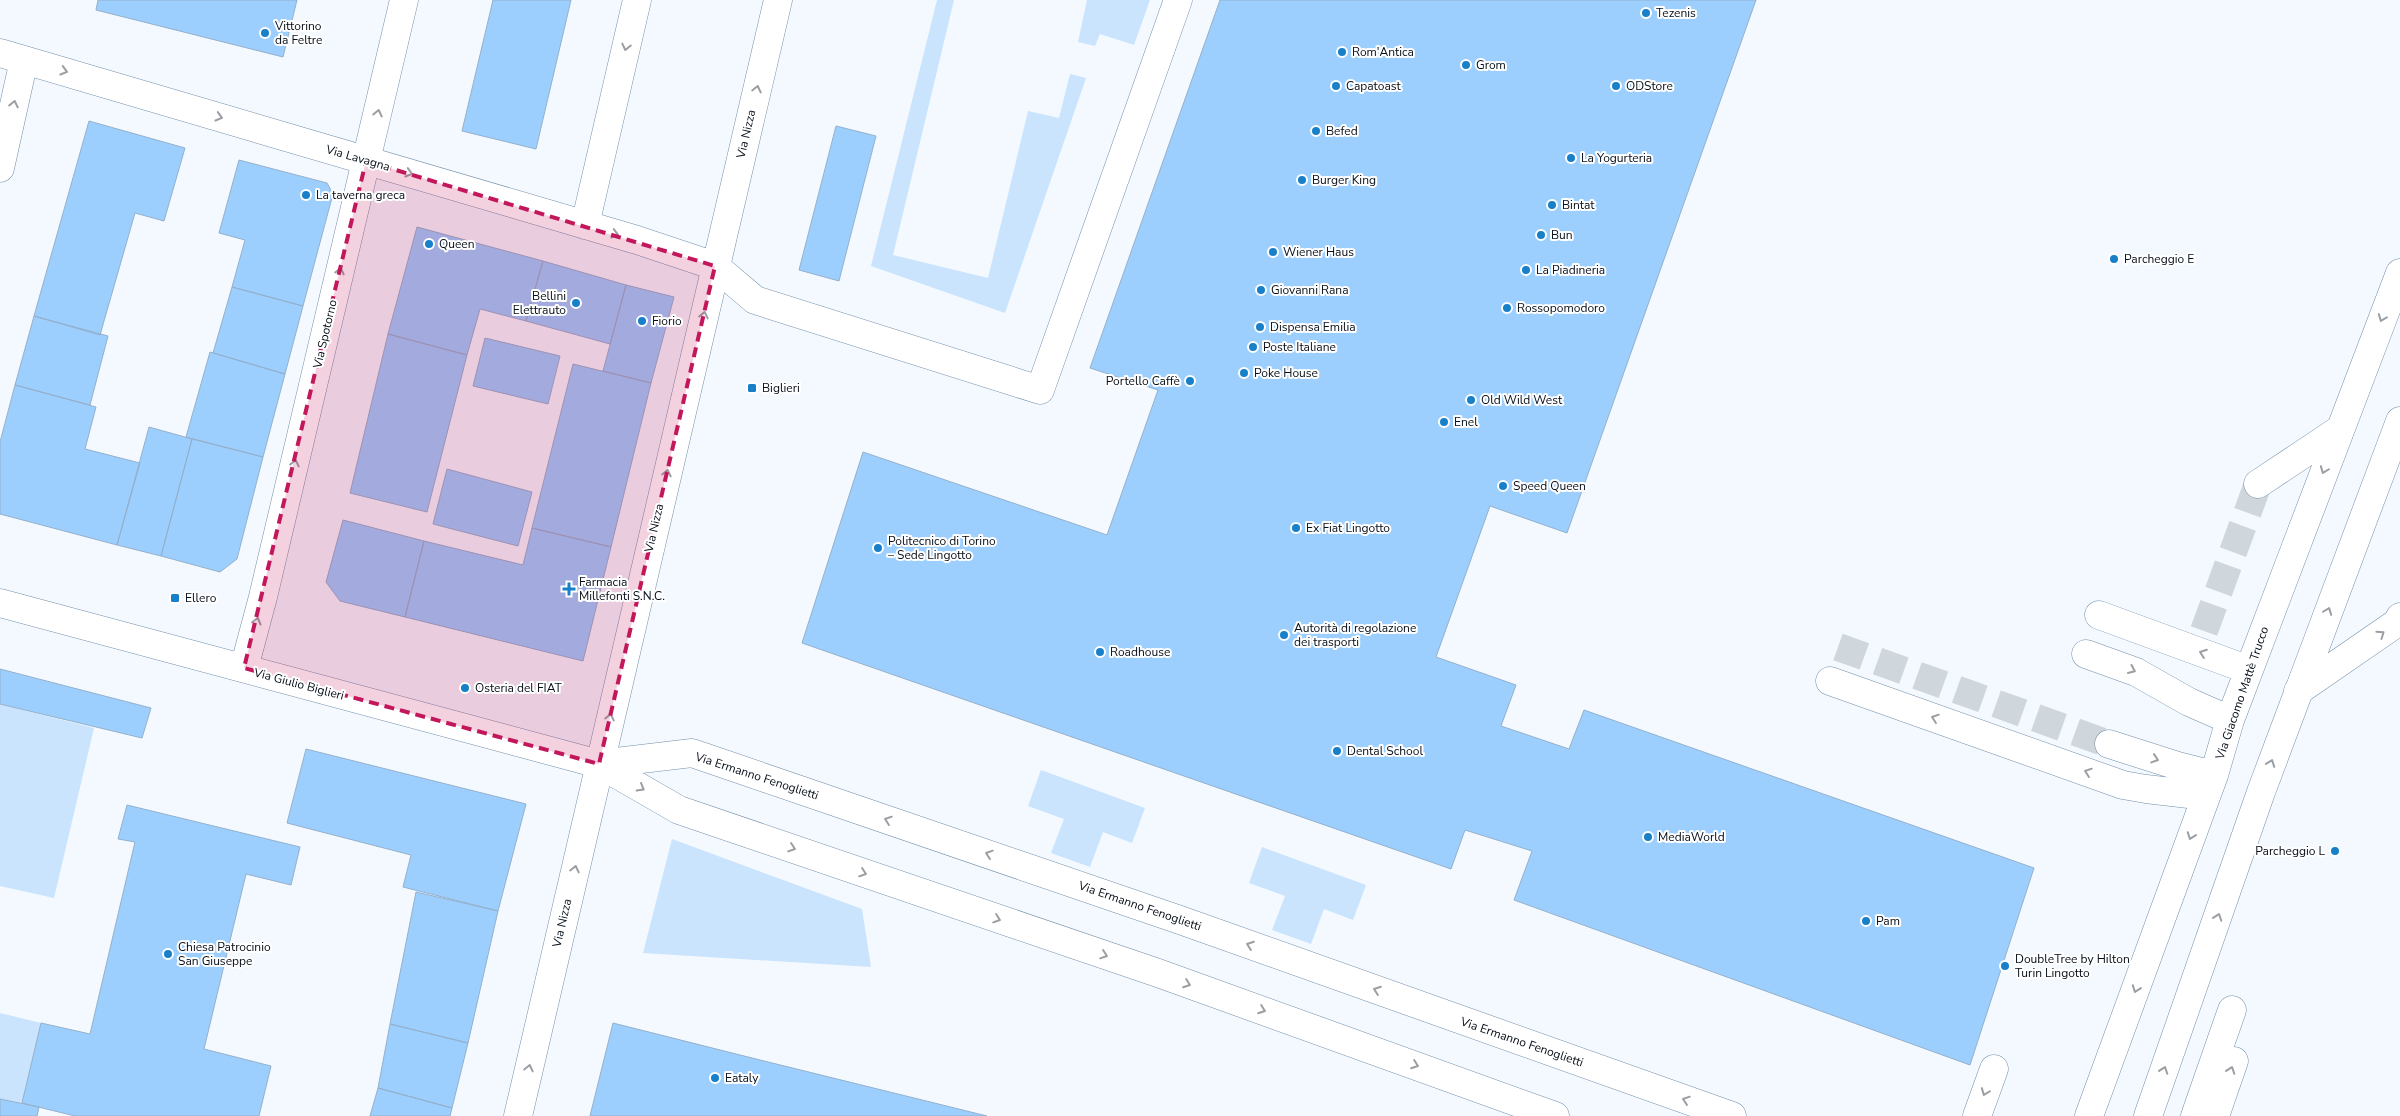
<svg xmlns="http://www.w3.org/2000/svg" width="2400" height="1116" viewBox="0 0 2400 1116" font-family="'Nunito Sans',sans-serif">
<style>
.green{fill:#cae4fd}
.building{fill:#9ccffe;stroke:#94b0cb}
.lines{fill:none;stroke-linecap:round;stroke-linejoin:round}
.minor-tunnel{stroke:#cfd6dc;stroke-width:28;stroke-dasharray:28 14;stroke-linecap:butt}
.minor-casing{stroke:#748fa9;stroke-width:29}
.minor{stroke:#fff;stroke-width:28}
.oneway{stroke:#9b9ea2}
.marked{fill:#c2185b;fill-opacity:0.2;stroke:#c2185b;stroke-width:4;stroke-dasharray:10 6;stroke-linejoin:round}
.poi-dot{fill:#187fc9;stroke:#fff;stroke-width:2}
.labels{text-anchor:middle;dominant-baseline:central;stroke-width:4;stroke-linejoin:round;paint-order:stroke}
.poi-label{font-size:12px;fill:#050d17;stroke:#fff;text-anchor:start}
.street-label{font-size:12px;fill:#050d17;stroke:#fff}
</style>
<rect width="100%" height="100%" fill="#f3f9ff"/>
<path class="green" d="M937 0H954L893 255 988 278 1028 111 1059 118 1070 74 1086 78 1005 313 871 266Z
M1087 0H1150L1134 45 1100 34 1095 46 1078 42Z
M0 704 94 728 54 898 0 886Z
M1041 770 1145 808 1132 843 1103 832 1090 867 1051 853 1064 819 1028 806Z
M672 839 862 909 871 967 643 953Z
M1262 847 1366 885 1353 920 1324 909 1311 944 1272 930 1285 896 1249 883Z
M0 1013 41 1023 22 1103 0 1099Z"/>
<path class="building" d="M98 0H297L283 57 96 10Z
M493 0H571L536 149 462 131Z
M1220 0H1756L1567 533 1490 506 1436 657 1516 685 1501 726 1569 749 1584 710 2034 868 1970 1065 1514 900 1532 851 1465 830 1451 869 802 643 863 452 1107 535 1158 390 1090 368Z
M89 121 185 148 164 221 135 213 100 335 34 316Z
M836 126 876 136 839 281 799 270Z
M239 160 327 183 333 194 303 306 232 287 245 240 219 233Z
M417 227 543 261 526 321 480 309 467 355 388 334Z
M543 261 626 285 610 344 526 321Z
M626 285 674 297 651 383 603 371Z
M232 287 303 306 285 374 213 353Z
M34 316 108 336 90 405 15 385Z
M388 334 467 355 427 512 350 493Z
M485 338 560 356 548 404 473 386Z
M210 352 285 374 263 457 186 437Z
M573 364 651 383 611 547 532 528Z
M15 385 96 407 85 449 140 463 117 545 0 514V442Z
M149 427 192 439 161 556 117 545Z
M192 439 263 457 237 559 220 572 161 556Z
M447 469 532 492 518 546 433 524Z
M343 520 424 541 405 617 340 601 326 582Z
M532 528 611 547 583 661 405 617 424 541 523 565Z
M0 669 151 708 142 738 0 704Z
M306 749 526 804 498 911 403 887 411 855 287 823Z
M127 805 300 847 291 885 246 874 204 1049 271 1066 259 1116H75L22 1103 41 1023 90 1034 135 842 118 839Z
M416 892 498 911 468 1043 390 1024Z
M613 1023 752 1058 987 1116H590Z
M390 1024 468 1043 452 1108 378 1088Z
M378 1088 452 1108 450 1116H370Z
M0 1099 39 1107 37 1116H0Z"/>
<g class="lines">
<path class="minor-tunnel" d="M2204 631 2258 484
M1838 647 2109 744"/>
<g class="minor-casing">
<path id="minor" d="M0 53 637 240 715 266 755 300 1040 390 1178 0
M0 168 24 60
M585 225 637 0
M2258 484 2339 430
M0 603 599 764 679 810 1158 973 1555 1116
M2099 615 2249 670
M2086 654 2136 672 2189 702 2230 720
M244 668 263 597 404 0
M1830 681 2123 785 2146 789 2206 796
M2298 691 2398 622 2400 617
M2109 744 2178 766 2214 775
M599 764 692 753 1180 920 1732 1116
M518 1116 778 0
M1977 1116 1994 1069
M2089 1116 2214 775 2230 720 2400 273
M2148 1116 2261 792 2400 421
M2195 1116 2232 1010
M2215 1116 2234 1061"/>
</g>
<use href="#minor" class="minor"/>
</g>
<defs><path id="oneway-chevron" d="M-2-3.5L2.5 0L-2 3.5" fill="none" stroke-width="1.6" stroke-linecap="round" stroke-linejoin="round" transform="scale(1.25)"/></defs>
<g class="oneway">
<use href="#oneway-chevron" transform="translate(626 47) rotate(103)"/>
<use href="#oneway-chevron" transform="translate(64 71) rotate(16)"/>
<use href="#oneway-chevron" transform="translate(757 89) rotate(-77)"/>
<use href="#oneway-chevron" transform="translate(14 104) rotate(-78)"/>
<use href="#oneway-chevron" transform="translate(378 113) rotate(-77)"/>
<use href="#oneway-chevron" transform="translate(219 117) rotate(16)"/>
<use href="#oneway-chevron" transform="translate(409 173) rotate(16)"/>
<use href="#oneway-chevron" transform="translate(615 234) rotate(16)"/>
<use href="#oneway-chevron" transform="translate(340 271) rotate(-77)"/>
<use href="#oneway-chevron" transform="translate(704 315) rotate(-77)"/>
<use href="#oneway-chevron" transform="translate(2382 318) rotate(111)"/>
<use href="#oneway-chevron" transform="translate(295 463) rotate(-77)"/>
<use href="#oneway-chevron" transform="translate(2324 470) rotate(111)"/>
<use href="#oneway-chevron" transform="translate(667 473) rotate(-77)"/>
<use href="#oneway-chevron" transform="translate(2328 611) rotate(-69)"/>
<use href="#oneway-chevron" transform="translate(257 621) rotate(-75)"/>
<use href="#oneway-chevron" transform="translate(2381 634) rotate(-35)"/>
<use href="#oneway-chevron" transform="translate(2203 653) rotate(-160)"/>
<use href="#oneway-chevron" transform="translate(2132 670) rotate(24)"/>
<use href="#oneway-chevron" transform="translate(610 717) rotate(-77)"/>
<use href="#oneway-chevron" transform="translate(1935 718) rotate(-161)"/>
<use href="#oneway-chevron" transform="translate(2155 759) rotate(18)"/>
<use href="#oneway-chevron" transform="translate(2271 763) rotate(-70)"/>
<use href="#oneway-chevron" transform="translate(2088 772) rotate(-161)"/>
<use href="#oneway-chevron" transform="translate(641 788) rotate(30)"/>
<use href="#oneway-chevron" transform="translate(888 820) rotate(-161)"/>
<use href="#oneway-chevron" transform="translate(2191 836) rotate(110)"/>
<use href="#oneway-chevron" transform="translate(792 848) rotate(19)"/>
<use href="#oneway-chevron" transform="translate(989 854) rotate(-161)"/>
<use href="#oneway-chevron" transform="translate(575 869) rotate(-77)"/>
<use href="#oneway-chevron" transform="translate(863 873) rotate(19)"/>
<use href="#oneway-chevron" transform="translate(2218 917) rotate(-71)"/>
<use href="#oneway-chevron" transform="translate(997 919) rotate(19)"/>
<use href="#oneway-chevron" transform="translate(1250 945) rotate(-160)"/>
<use href="#oneway-chevron" transform="translate(1104 955) rotate(19)"/>
<use href="#oneway-chevron" transform="translate(1187 984) rotate(20)"/>
<use href="#oneway-chevron" transform="translate(2136 989) rotate(110)"/>
<use href="#oneway-chevron" transform="translate(1377 990) rotate(-160)"/>
<use href="#oneway-chevron" transform="translate(1262 1010) rotate(20)"/>
<use href="#oneway-chevron" transform="translate(1415 1065) rotate(20)"/>
<use href="#oneway-chevron" transform="translate(529 1068) rotate(-77)"/>
<use href="#oneway-chevron" transform="translate(2164 1070) rotate(-71)"/>
<use href="#oneway-chevron" transform="translate(2231 1070) rotate(-71)"/>
<use href="#oneway-chevron" transform="translate(1985 1092) rotate(111)"/>
<use href="#oneway-chevron" transform="translate(1686 1100) rotate(-161)"/>
</g>
<path class="marked" d="M366 161 715 266 599 764 244 668Z"/>
<g class="poi-dot">
<circle cx="1646" cy="13" r="5"/>
<circle cx="265" cy="33" r="5"/>
<circle cx="1342" cy="52" r="5"/>
<circle cx="1466" cy="65" r="5"/>
<circle cx="1336" cy="86" r="5"/>
<circle cx="1616" cy="86" r="5"/>
<circle cx="1316" cy="131" r="5"/>
<circle cx="1571" cy="158" r="5"/>
<circle cx="1302" cy="180" r="5"/>
<circle cx="306" cy="195" r="5"/>
<circle cx="1552" cy="205" r="5"/>
<circle cx="1541" cy="235" r="5"/>
<circle cx="429" cy="244" r="5"/>
<circle cx="1273" cy="252" r="5"/>
<circle cx="2114" cy="259" r="5"/>
<circle cx="1526" cy="270" r="5"/>
<circle cx="1261" cy="290" r="5"/>
<circle cx="576" cy="303" r="5"/>
<circle cx="1507" cy="308" r="5"/>
<circle cx="642" cy="321" r="5"/>
<circle cx="1260" cy="327" r="5"/>
<circle cx="1253" cy="347" r="5"/>
<circle cx="1244" cy="373" r="5"/>
<circle cx="1190" cy="381" r="5"/>
<rect x="747" y="383" width="10" height="10" rx="2.5"/>
<circle cx="1471" cy="400" r="5"/>
<circle cx="1444" cy="422" r="5"/>
<circle cx="1503" cy="486" r="5"/>
<circle cx="1296" cy="528" r="5"/>
<circle cx="878" cy="548" r="5"/>
<path d="M566.5 581.5h5v5h5v5h-5v5h-5v-5h-5v-5h5z"/>
<rect x="170" y="593" width="10" height="10" rx="2.5"/>
<circle cx="1284" cy="635" r="5"/>
<circle cx="1100" cy="652" r="5"/>
<circle cx="465" cy="688" r="5"/>
<circle cx="1337" cy="751" r="5"/>
<circle cx="1648" cy="837" r="5"/>
<circle cx="2335" cy="851" r="5"/>
<circle cx="1866" cy="921" r="5"/>
<circle cx="168" cy="954" r="5"/>
<circle cx="2005" cy="966" r="5"/>
<circle cx="715" cy="1078" r="5"/>
</g>
<g class="labels">
<g class="poi-label">
<text x="1656" y="13">Tezenis</text>
<text x="275" y="26">Vittorino<tspan x="275" dy="14">da Feltre</tspan></text>
<text x="1352" y="52">Rom'Antica</text>
<text x="1476" y="65">Grom</text>
<text x="1346" y="86">Capatoast</text>
<text x="1626" y="86">ODStore</text>
<text x="1326" y="131">Befed</text>
<text x="1581" y="158">La Yogurteria</text>
<text x="1312" y="180">Burger King</text>
<text x="316" y="195">La taverna greca</text>
<text x="1562" y="205">Bintat</text>
<text x="1551" y="235">Bun</text>
<text x="439" y="244">Queen</text>
<text x="1283" y="252">Wiener Haus</text>
<text x="2124" y="259">Parcheggio E</text>
<text x="1536" y="270">La Piadineria</text>
<text x="1271" y="290">Giovanni Rana</text>
<text x="566" y="296" text-anchor="end">Bellini<tspan x="566" dy="14">Elettrauto</tspan></text>
<text x="1517" y="308">Rossopomodoro</text>
<text x="652" y="321">Fiorio</text>
<text x="1270" y="327">Dispensa Emilia</text>
<text x="1263" y="347">Poste Italiane</text>
<text x="1254" y="373">Poke House</text>
<text x="1180" y="381" text-anchor="end">Portello Caffè</text>
<text x="762" y="388">Biglieri</text>
<text x="1481" y="400">Old Wild West</text>
<text x="1454" y="422">Enel</text>
<text x="1513" y="486">Speed Queen</text>
<text x="1306" y="528">Ex Fiat Lingotto</text>
<text x="888" y="541">Politecnico di Torino<tspan x="888" dy="14">– Sede Lingotto</tspan></text>
<text x="579" y="582">Farmacia<tspan x="579" dy="14">Millefonti S.N.C.</tspan></text>
<text x="185" y="598">Ellero</text>
<text x="1294" y="628">Autorità di regolazione<tspan x="1294" dy="14">dei trasporti</tspan></text>
<text x="1110" y="652">Roadhouse</text>
<text x="475" y="688">Osteria del FIAT</text>
<text x="1347" y="751">Dental School</text>
<text x="1658" y="837">MediaWorld</text>
<text x="2325" y="851" text-anchor="end">Parcheggio L</text>
<text x="1876" y="921">Pam</text>
<text x="178" y="947">Chiesa Patrocinio<tspan x="178" dy="14">San Giuseppe</tspan></text>
<text x="2015" y="959">DoubleTree by Hilton<tspan x="2015" dy="14">Turin Lingotto</tspan></text>
<text x="725" y="1078">Eataly</text>
</g>
<g class="street-label">
<text transform="translate(746 134) rotate(-77)">Via Nizza</text>
<text transform="translate(358 158) rotate(16)">Via Lavagna</text>
<text transform="translate(325 334) rotate(-77)">Via Spotorno</text>
<text transform="translate(654 528) rotate(-77)">Via Nizza</text>
<text transform="translate(299 684) rotate(15)">Via Giulio Biglieri</text>
<text transform="translate(2242 693) rotate(-71)">Via Giacomo Mattè Trucco</text>
<text transform="translate(757 776) rotate(18)">Via Ermanno Fenoglietti</text>
<text transform="translate(1140 906) rotate(19)">Via Ermanno Fenoglietti</text>
<text transform="translate(562 923) rotate(-77)">Via Nizza</text>
<text transform="translate(1522 1042) rotate(19)">Via Ermanno Fenoglietti</text>
</g>
</g>
</svg>
